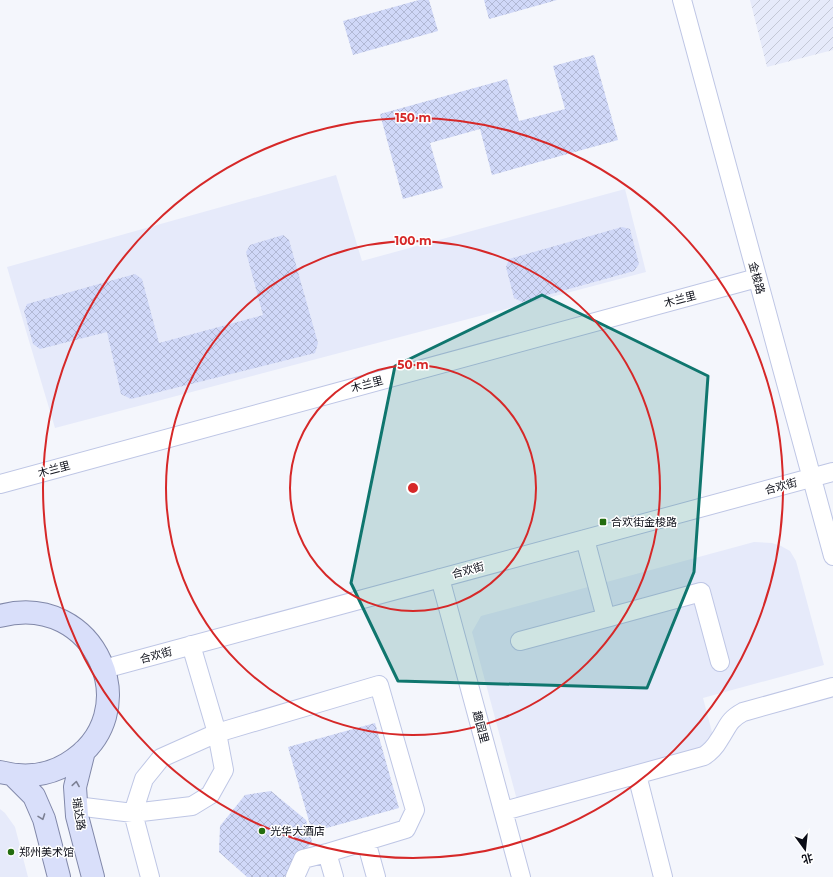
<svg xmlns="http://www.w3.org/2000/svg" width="833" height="877" viewBox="0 0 833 877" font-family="Montserrat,'Noto Sans SC',sans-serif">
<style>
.built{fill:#e6eafa}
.industrial{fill:url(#industrial-furrows)}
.building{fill:url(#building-cross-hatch)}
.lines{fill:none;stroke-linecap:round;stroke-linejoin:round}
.minor-casing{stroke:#bec6e5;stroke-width:20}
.major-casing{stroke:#8188a9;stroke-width:24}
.minor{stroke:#fff;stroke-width:18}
.major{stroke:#d9dffa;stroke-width:22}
.oneway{stroke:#7c8094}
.marked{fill:#0f766e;fill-opacity:0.2;stroke:#0f766e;stroke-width:3;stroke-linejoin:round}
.ring{fill:none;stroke:#d62828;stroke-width:2}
.poi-dot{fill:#236d0e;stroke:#fff;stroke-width:1.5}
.labels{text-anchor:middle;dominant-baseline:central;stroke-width:3;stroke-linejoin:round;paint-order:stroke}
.street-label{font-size:11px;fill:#0b0d17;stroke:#fff}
.poi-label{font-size:11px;fill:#0b0d17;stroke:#fff;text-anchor:start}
.centre{fill:#d62828;stroke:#fff;stroke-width:2}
.ring-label{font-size:12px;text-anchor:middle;font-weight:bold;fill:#d62828;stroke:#fff;stroke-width:3;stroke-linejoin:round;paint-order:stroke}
</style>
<defs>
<pattern id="industrial-furrows" width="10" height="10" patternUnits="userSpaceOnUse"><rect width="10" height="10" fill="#e6eafa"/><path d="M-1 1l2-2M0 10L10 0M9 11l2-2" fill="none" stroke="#c4c8d6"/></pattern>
<pattern id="building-cross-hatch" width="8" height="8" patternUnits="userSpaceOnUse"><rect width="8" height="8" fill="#d0d8f8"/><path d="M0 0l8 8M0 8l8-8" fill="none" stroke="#b1b8d4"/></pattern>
</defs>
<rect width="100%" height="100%" fill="#f4f6fc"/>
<path class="built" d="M336 175 362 261 625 189 646 272 55 428 7 267Z
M754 542 772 543 781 546 790 551 796 561 824 665 703 698 712 732 710 742 706 747 517 800 472 632 481 616Z
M0 809 5 813 15 827 28 877H0Z"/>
<path class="industrial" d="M750 0H833V50L767 67Z"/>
<path class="building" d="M419 0H429L438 31 353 55 343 21Z
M484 0H557L489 19Z
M594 55 618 140 492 175 480 129 430 143 443 188 403 199 380 114 507 79 519 121 565 109 553 66Z
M622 227 630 229 639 264 634 271 522 302 514 298 506 267 509 259Z
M283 235 289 240 318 343 315 353 131 399 121 394 107 332 40 349 33 344 24 311 27 304 135 274 142 279 159 343 263 315 246 252 250 245Z
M375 723 399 808 312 832 288 747Z
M271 791 306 820 312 842 284 877H247L219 852 220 826 245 795Z"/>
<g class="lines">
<g class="minor-casing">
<path id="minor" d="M682 0 833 556
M0 484 757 278
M585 539 606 618 701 592 720 662
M440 578 521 877
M520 641 606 618
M104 669 833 472
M637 775 663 877
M76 806 133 813 192 806 210 795 224 770 217 733 191 645
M504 811 704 756C710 752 715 747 719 740 728 727 728 720 743 712L833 687
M366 841 376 877
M150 877 133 813 144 779 161 758 217 733 379 685 415 810 406 829 327 853 334 877
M295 877 303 859 327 853"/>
</g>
<g class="major-casing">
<path id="major" d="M0 616C96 590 150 715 67 764 47 776 23 778 0 772
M84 751 75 787 77 816 93 877
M13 775 34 796 44 819 59 877"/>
</g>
<use href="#minor" class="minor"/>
<use href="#major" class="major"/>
</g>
<defs><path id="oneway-chevron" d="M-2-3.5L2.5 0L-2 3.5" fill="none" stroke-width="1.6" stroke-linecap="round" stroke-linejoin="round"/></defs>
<g class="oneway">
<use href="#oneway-chevron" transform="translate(76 784) rotate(-81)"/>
<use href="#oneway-chevron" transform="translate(42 817) rotate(70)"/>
</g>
<path class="marked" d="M542 295 708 376 694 572 647 688 398 681 351 583 395 366Z"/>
<g class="ring">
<circle cx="413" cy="488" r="123"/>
<circle cx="413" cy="488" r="247"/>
<circle cx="413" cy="488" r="370"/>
</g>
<g class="poi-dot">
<rect x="599" y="518" width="8" height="8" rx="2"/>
<circle cx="262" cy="831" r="4"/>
<circle cx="11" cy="852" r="4"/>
</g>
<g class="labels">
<g class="street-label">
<text transform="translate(757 278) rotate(75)">金梭路</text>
<text transform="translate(680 299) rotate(-15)">木兰里</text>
<text transform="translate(367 384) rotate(-15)">木兰里</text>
<text transform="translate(54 469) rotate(-15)">木兰里</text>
<text transform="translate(781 486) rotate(-15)">合欢街</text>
<text transform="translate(468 570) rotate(-15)">合欢街</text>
<text transform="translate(156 655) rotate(-15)">合欢街</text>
<text transform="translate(481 727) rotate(75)">趣园里</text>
<text transform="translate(79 814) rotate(81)">瑞达路</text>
</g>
<g class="poi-label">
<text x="611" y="522">合欢街金梭路</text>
<text x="270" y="831">光华大酒店</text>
<text x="19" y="852">郑州美术馆</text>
</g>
</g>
<circle cx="413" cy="488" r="6" class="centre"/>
<g class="ring-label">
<text x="413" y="122">150 m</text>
<text x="413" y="245">100 m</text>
<text x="413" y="369">50 m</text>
</g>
<g transform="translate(805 849) rotate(165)" stroke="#ffffff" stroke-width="3" paint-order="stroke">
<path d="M0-3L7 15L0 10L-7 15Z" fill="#0b0d17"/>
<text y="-6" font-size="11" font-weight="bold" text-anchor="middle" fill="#0b0d17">北</text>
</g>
</svg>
